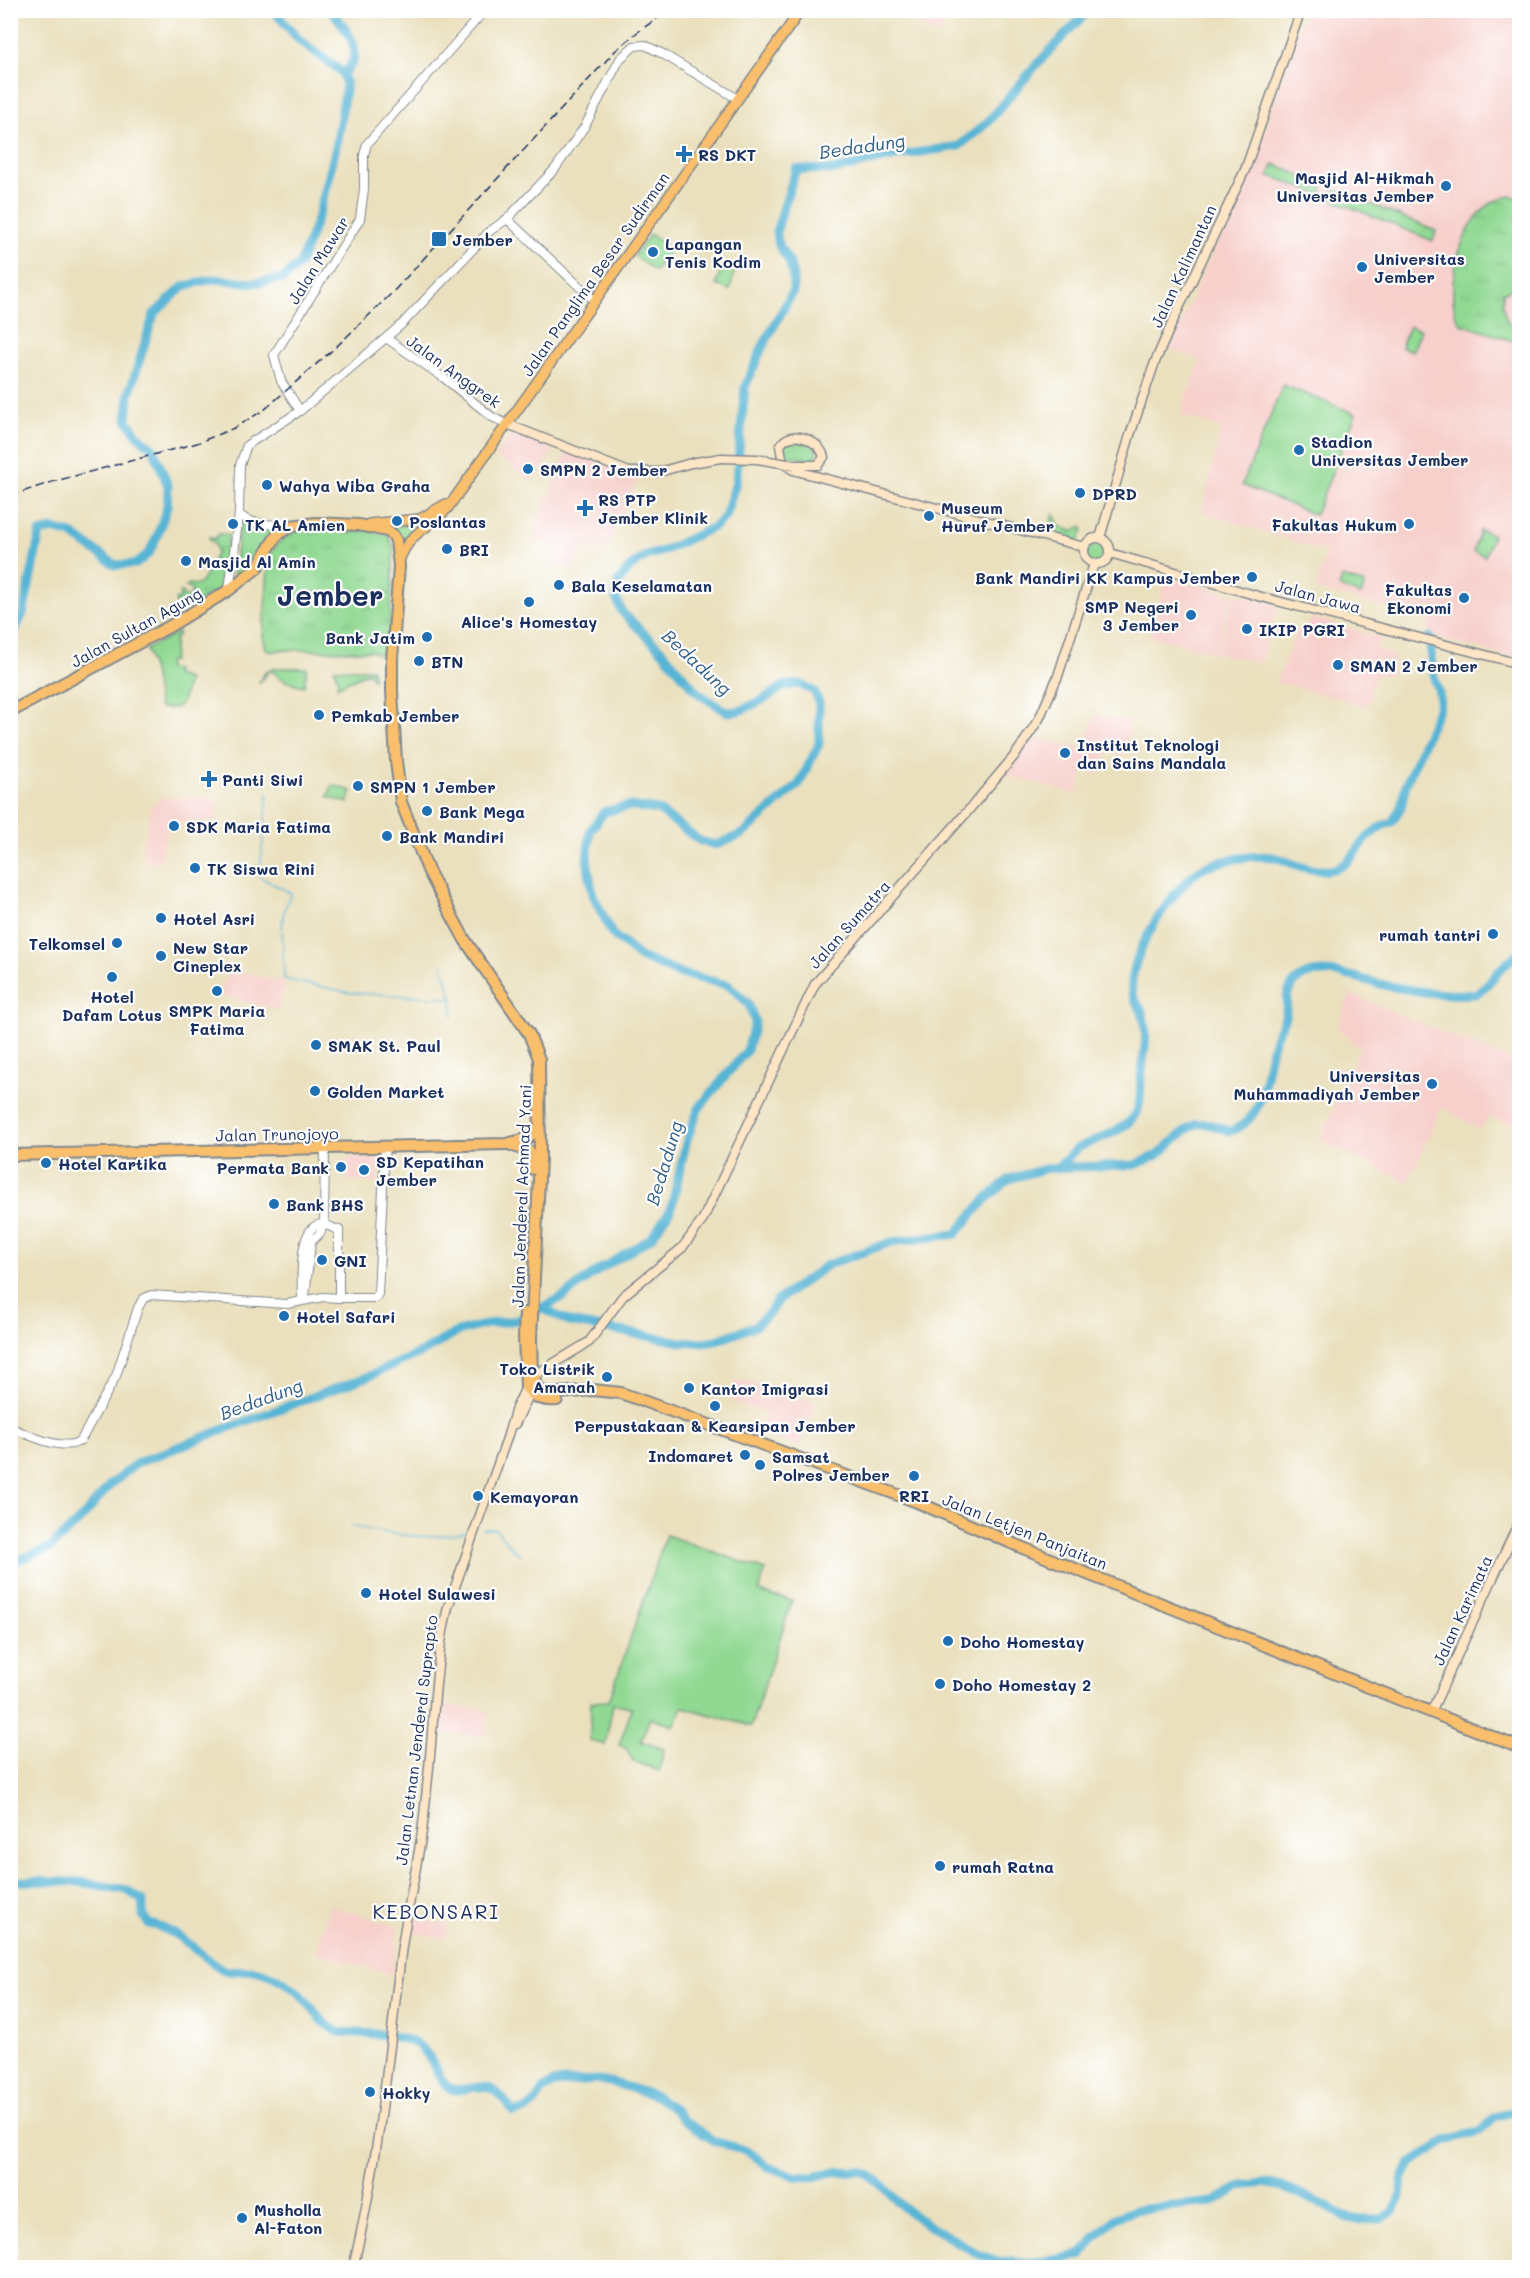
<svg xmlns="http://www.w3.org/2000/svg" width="1530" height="2278" viewBox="0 0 1530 2278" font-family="Mali,sans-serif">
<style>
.built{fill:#f7d0cc}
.grass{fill:#91d993;stroke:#568478;stroke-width:1.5}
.park{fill:url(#park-tufts);stroke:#568478;stroke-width:1.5}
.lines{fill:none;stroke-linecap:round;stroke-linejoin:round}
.stream{stroke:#56b4d4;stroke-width:1.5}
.river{stroke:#56b4d4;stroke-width:9}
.tertiary-casing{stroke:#82888e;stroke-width:10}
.secondary-casing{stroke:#82888e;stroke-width:11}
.primary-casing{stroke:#82888e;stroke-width:12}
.trunk-casing{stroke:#82888e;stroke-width:14}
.tertiary{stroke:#fff;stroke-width:8}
.secondary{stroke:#fde5c5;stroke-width:8}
.primary{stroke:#f9bf6d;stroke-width:9}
.trunk{stroke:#f9bf6d;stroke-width:10}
.rail{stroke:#1b2f5e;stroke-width:1.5;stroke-dasharray:9 4.5;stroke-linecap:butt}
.secondary-bridge-casing{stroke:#82888e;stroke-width:11;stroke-linecap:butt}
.secondary-bridge{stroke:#fde5c5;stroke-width:8}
.poi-dot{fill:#1f6fb2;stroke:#fff;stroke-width:2}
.labels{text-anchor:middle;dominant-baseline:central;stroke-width:4.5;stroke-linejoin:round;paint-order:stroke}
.poi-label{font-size:16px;font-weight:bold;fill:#1b2f5e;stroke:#fff;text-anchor:start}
.street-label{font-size:16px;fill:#1b2f5e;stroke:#fff}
.water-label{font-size:18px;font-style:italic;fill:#305e87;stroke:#fff}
.quarter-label{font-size:20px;letter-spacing:1.5px;fill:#1b2f5e;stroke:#fff}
.town-label{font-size:28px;font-weight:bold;fill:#1b2f5e;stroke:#fff}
</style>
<defs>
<pattern id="park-tufts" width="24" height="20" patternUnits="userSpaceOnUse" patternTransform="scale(1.5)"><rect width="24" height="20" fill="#91d993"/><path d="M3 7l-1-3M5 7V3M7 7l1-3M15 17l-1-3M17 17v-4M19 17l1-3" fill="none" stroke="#7cbb81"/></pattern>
</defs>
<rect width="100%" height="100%" fill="#fff"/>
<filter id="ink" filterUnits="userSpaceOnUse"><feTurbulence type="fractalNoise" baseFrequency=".0167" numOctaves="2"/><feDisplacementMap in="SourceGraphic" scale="12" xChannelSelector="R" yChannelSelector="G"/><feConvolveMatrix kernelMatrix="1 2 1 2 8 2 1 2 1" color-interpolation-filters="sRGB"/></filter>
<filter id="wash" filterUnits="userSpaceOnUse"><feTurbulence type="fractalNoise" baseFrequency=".008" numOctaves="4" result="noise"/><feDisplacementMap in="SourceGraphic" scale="24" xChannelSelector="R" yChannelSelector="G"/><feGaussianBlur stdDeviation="1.35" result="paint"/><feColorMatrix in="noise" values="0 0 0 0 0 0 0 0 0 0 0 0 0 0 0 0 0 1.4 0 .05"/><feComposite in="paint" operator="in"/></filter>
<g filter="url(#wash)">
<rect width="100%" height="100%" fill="#eae0bd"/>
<path class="built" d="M897 11H954L937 36Z
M1305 11H1519V659L1427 635 1429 619 1316 590 1326 552 1202 512 1221 428 1180 415 1201 360 1170 349 1262 140Z
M513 431 554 451 532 482 496 456Z
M567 451 638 478 606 552 584 544 573 569 551 562 557 547 532 537Z
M1166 577 1231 594 1216 653 1150 636Z
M1233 593 1278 604 1260 663 1217 653Z
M1312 617 1381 638 1377 649 1395 656 1391 675H1376L1367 706 1276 682 1298 629H1305Z
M1095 715 1131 721 1125 755 1108 751 1100 775 1084 771 1077 794 1006 775 1033 738 1084 749Z
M160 798H217V822L170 821 159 863 145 861 142 848 151 808Z
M229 969 285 983 278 1010 220 995Z
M1350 994 1519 1063V1129L1490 1116 1479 1130 1442 1106 1408 1183 1320 1140 1360 1049 1337 1027Z
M348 1157 380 1158 379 1183 347 1181Z
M736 1379 817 1402 799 1447 758 1432 765 1413 729 1400Z
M441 1704 488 1711 486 1737 439 1732Z
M329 1905 398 1927 392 1974 316 1953Z
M412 1918 449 1925 446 1939 409 1932Z"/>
<path class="grass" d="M1274 164 1322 185 1323 192 1317 194 1274 177H1268Z
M1336 190 1436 231 1433 241 1332 200 1329 194Z
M650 234 671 249 655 271 634 256Z
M723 262 736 266 730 290 716 285Z
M1409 326 1421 330 1413 351 1401 347Z
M1283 385 1356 414 1315 515 1242 485Z
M437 514 438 516 408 534 401 543 382 526C402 526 420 524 437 514Z
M1480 530 1493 535 1485 556 1473 551Z
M1342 577 1365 584 1361 595 1339 587Z
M178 632V637L175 638 173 661H169L167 668 175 670V675L188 679 182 703 176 708H159L153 671 146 649Z
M275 668H307L304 686 285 681 270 670 258 684 265 672Z
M334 669H372L374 680 368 672 337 687 338 679Z
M332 785 352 791 348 803 328 797Z
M666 1535 765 1570 759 1592 792 1601 751 1726 683 1707 674 1726 650 1718 641 1741 664 1749 659 1771 633 1761 626 1748 619 1745 632 1708 613 1704 605 1745 590 1740 591 1702 609 1701Z"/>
<path class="park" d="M1512 196 1519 198V280L1516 287 1503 293C1502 308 1505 326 1519 332V343L1461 324C1454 316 1454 309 1453 298 1450 263 1470 200 1512 196Z
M792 441 812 444 817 450 816 457 811 459 784 456V444Z
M1054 513 1059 526 1072 531 1082 526 1083 530 1078 542 1046 535Z
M240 522 249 527 274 529 251 567 232 584Z
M303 529 371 531 388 535 394 548 389 643 384 653 379 655 372 651 279 650 272 652 266 649 263 635 269 556C277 542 287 534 303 529Z
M219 534 229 535 222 585 220 589 177 614 175 609 178 608 175 600 181 598 179 593 182 592 185 597 190 596 192 590 186 587 189 584 198 585 203 580 217 552 215 544 210 540 209 537 215 539Z
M1084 551a13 13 0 1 1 26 0a13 13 0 1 1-26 0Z"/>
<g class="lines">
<path class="stream" d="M268 793 260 869 257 874 265 880 291 893 284 911 282 926 284 979 351 993 452 998
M442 963 452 998 453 1015
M350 1526C397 1535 421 1541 469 1532
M483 1529H496L513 1550 521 1554"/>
<path class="river" d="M331 10C346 29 368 53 343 74
M10 640 23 614 40 533 52 529 72 534 115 565 136 564 149 553 158 534 167 507 168 486 153 448 139 437 127 420 129 394 154 314 184 286 213 279 253 283 282 279 300 264 319 214 336 147 346 85 342 72 300 41 273 10
M1059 1167C1065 1160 1071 1153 1078 1148 1096 1138 1125 1133 1136 1113 1142 1103 1140 1089 1141 1078 1143 1055 1149 1037 1143 1015 1141 1006 1133 1001 1132 991 1127 957 1175 882 1205 867 1221 860 1261 853 1277 858 1294 864 1310 872 1329 870 1351 867 1356 849 1369 836 1376 829 1383 825 1392 822L1401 807 1406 784 1439 707C1442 693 1435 684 1432 670 1431 659 1431 648 1430 637
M542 1308 569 1322 681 1342H711L755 1326 769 1313 777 1301 827 1265 891 1242 956 1234 985 1200 1009 1179 1048 1168 1135 1165 1158 1155 1186 1130 1196 1124H1209L1230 1131C1269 1119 1263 1069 1275 1038 1277 1031 1283 1025 1285 1017 1288 1004 1284 994 1294 983 1318 958 1366 983 1394 987 1420 992 1449 996 1476 994 1492 984 1502 962 1520 953
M10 1563 50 1548 82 1518 110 1485 137 1463 230 1427 367 1377 424 1351 457 1332 488 1324 517 1320 563 1297 596 1272 651 1238 671 1209 687 1139 699 1108 747 1050 755 1022 748 1003 728 985 678 973 640 957 612 934 593 895 587 860 590 831 604 812 629 806 658 810 700 841 716 845 743 834 799 784 819 744V702L814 691 799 684 784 686 761 701 739 711 727 712 698 693 662 651 622 612 616 598 618 582 630 567 646 556 663 551 714 527 725 517 736 482 745 387 762 348 793 291V276L789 261 779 246 776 232 796 169 833 170 896 156 959 146 987 123 1038 63 1089 10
M10 1877 17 1881 80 1882 127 1890 143 1901V1916L149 1924C180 1930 196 1953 222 1969 230 1974 244 1969 253 1970 267 1972 283 1981 294 1989 312 2001 316 2023 339 2032 345 2034 351 2032 357 2033 373 2033 407 2036 419 2046 433 2056 436 2076 448 2087 457 2096 479 2080 495 2091 502 2096 508 2105 513 2112L526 2110 535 2102 543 2090 553 2083 598 2080 614 2083 656 2096 675 2110 683 2120 714 2141 748 2151 770 2168 795 2176 814 2177 831 2172 861 2171 878 2181 903 2207 920 2220 980 2255 997 2261 1022 2263 1048 2261 1081 2255 1095 2237 1116 2218 1134 2210 1213 2202 1242 2186 1264 2183 1282 2187 1327 2206 1345 2217 1359 2220H1382L1394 2211 1400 2196 1402 2179 1410 2164 1447 2140 1481 2131 1495 2117 1520 2110"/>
</g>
</g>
<g filter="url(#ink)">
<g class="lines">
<g class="tertiary-casing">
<path id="tertiary" d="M507 219 595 301
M404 322 490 231 507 219 555 169 585 126 620 59 634 46 645 45 661 53 738 99
M386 338 444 378 492 417 507 424
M300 411 281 381 274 355 360 219 364 189V155L367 144 485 10
M239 514C251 526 274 524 290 526
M229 590 239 514 240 465 247 445 300 411 401 325
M305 1296 311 1242 320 1233 324 1224 325 1147
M339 1298H375L378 1294 385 1147
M10 1427C27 1435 66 1453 81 1440L116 1376 138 1308 143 1299 151 1295 287 1304 323 1297 339 1298V1230C333 1229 327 1224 322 1224 297 1225 302 1282 302 1300"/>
</g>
<g class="secondary-casing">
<path id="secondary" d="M507 424 629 472H659L691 463 721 458
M794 465H818L824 457C820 440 790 427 780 446L783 463 793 470 1084 547
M1084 551a13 13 0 1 1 26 0a13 13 0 1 1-26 0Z
M1100 538 1130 435 1155 362 1177 312 1245 170 1301 10
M1110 553 1258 596 1520 664
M515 1424 533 1387
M1431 1712 1520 1520
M353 2268C377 2168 388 2064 400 1962 404 1925 413 1888 419 1850 423 1830 425 1808 427 1787 434 1727 434 1666 448 1607L507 1438 516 1408 529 1381 533 1376 589 1342 623 1296 682 1248 702 1221 815 984 967 812 1016 754 1039 719 1058 676 1094 564"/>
</g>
<g class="primary-casing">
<path id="primary" d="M369 524 420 519 446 504
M399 561C411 529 426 532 447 509L801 10"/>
</g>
<g class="trunk-casing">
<path id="trunk" d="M10 712 172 625 229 590 257 568 276 536 290 526 316 523 359 525 387 531 393 535 396 540 399 566 392 660V691L396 761 401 802 428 870 452 916 465 940 529 1034 539 1059 540 1159 531 1338 532 1372 538 1388 548 1394 593 1390 621 1393 715 1427 917 1502 1023 1548 1520 1748
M511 1145 530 1152 533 1157V1169
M10 1155 506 1144 526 1139 539 1128
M525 1313 524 1337 526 1387C534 1399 544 1401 557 1400"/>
</g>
<use href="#tertiary" class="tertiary"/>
<use href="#secondary" class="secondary"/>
<use href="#primary" class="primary"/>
<use href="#trunk" class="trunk"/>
<path class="rail" d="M10 496 52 482 197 443 234 428 264 410 337 346 392 293 615 51 635 34 669 10"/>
<g class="secondary-bridge-casing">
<path id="secondary-bridge" d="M721 458 757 459 794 465"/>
</g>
<use href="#secondary-bridge" class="secondary-bridge"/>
</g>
</g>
<g class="poi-dot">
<path d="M681 145h6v6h6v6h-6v6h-6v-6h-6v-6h6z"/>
<circle cx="1446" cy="186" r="6"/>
<rect x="431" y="231" width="16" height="16" rx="3"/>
<circle cx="653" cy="252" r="6"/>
<circle cx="1362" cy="267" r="6"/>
<circle cx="1299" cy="450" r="6"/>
<circle cx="528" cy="469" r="6"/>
<circle cx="267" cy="485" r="6"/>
<circle cx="1080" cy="493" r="6"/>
<path d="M582 499h6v6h6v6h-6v6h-6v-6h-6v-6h6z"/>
<circle cx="929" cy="516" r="6"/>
<circle cx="397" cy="521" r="6"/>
<circle cx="233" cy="524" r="6"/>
<circle cx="1409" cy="524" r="6"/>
<circle cx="447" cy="549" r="6"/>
<circle cx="186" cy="561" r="6"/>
<circle cx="1252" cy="577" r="6"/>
<circle cx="559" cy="585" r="6"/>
<circle cx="1464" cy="598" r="6"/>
<circle cx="529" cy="602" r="6"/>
<circle cx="1191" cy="615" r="6"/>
<circle cx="1247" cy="629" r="6"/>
<circle cx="427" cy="637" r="6"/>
<circle cx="419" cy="661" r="6"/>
<circle cx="1338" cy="665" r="6"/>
<circle cx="319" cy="715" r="6"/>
<circle cx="1065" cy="753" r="6"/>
<path d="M206 770h6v6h6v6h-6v6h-6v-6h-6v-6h6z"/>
<circle cx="358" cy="786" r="6"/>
<circle cx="427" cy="811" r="6"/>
<circle cx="174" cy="826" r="6"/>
<circle cx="387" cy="836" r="6"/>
<circle cx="195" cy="868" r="6"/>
<circle cx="161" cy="918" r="6"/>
<circle cx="1493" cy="934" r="6"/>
<circle cx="117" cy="943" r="6"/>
<circle cx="161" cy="956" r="6"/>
<circle cx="112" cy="977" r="6"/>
<circle cx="217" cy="991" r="6"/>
<circle cx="316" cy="1045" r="6"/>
<circle cx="1432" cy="1084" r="6"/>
<circle cx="315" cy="1091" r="6"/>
<circle cx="46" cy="1163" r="6"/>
<circle cx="341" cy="1167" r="6"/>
<circle cx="364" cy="1170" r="6"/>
<circle cx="274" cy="1204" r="6"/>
<circle cx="322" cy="1260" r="6"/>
<circle cx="284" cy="1316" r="6"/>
<circle cx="607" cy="1377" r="6"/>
<circle cx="689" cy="1388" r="6"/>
<circle cx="715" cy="1406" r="6"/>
<circle cx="745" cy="1455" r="6"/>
<circle cx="760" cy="1465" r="6"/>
<circle cx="914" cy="1476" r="6"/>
<circle cx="478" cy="1496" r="6"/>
<circle cx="366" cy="1593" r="6"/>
<circle cx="948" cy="1641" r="6"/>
<circle cx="940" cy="1684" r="6"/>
<circle cx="940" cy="1866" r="6"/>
<circle cx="370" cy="2092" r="6"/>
<circle cx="242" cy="2218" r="6"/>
</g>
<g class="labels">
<g class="poi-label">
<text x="698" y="154">RS DKT</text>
<text x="1434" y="177" text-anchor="end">Masjid Al-Hikmah<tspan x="1434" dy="18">Universitas Jember</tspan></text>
<text x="452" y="239">Jember</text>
<text x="665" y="243">Lapangan<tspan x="665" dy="18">Tenis Kodim</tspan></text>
<text x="1374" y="258">Universitas<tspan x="1374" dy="18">Jember</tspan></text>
<text x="1311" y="441">Stadion<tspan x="1311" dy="18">Universitas Jember</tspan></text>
<text x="540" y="469">SMPN 2 Jember</text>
<text x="279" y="485">Wahya Wiba Graha</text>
<text x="1092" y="493">DPRD</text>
<text x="598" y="499">RS PTP<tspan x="598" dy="18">Jember Klinik</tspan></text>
<text x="941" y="507">Museum<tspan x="941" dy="18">Huruf Jember</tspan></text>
<text x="409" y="521">Poslantas</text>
<text x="245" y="524">TK AL Amien</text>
<text x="1397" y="524" text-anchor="end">Fakultas Hukum</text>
<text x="459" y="549">BRI</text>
<text x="198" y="561">Masjid Al Amin</text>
<text x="1240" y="577" text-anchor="end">Bank Mandiri KK Kampus Jember</text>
<text x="571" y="585">Bala Keselamatan</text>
<text x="1452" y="589" text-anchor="end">Fakultas<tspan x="1452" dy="18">Ekonomi</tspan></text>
<text x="1179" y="606" text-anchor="end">SMP Negeri<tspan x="1179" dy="18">3 Jember</tspan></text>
<text x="529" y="621" text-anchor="middle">Alice's Homestay</text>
<text x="1259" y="629">IKIP PGRI</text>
<text x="415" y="637" text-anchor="end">Bank Jatim</text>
<text x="431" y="661">BTN</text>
<text x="1350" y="665">SMAN 2 Jember</text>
<text x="331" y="715">Pemkab Jember</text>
<text x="1077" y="744">Institut Teknologi<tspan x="1077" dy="18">dan Sains Mandala</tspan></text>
<text x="222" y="779">Panti Siwi</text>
<text x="370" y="786">SMPN 1 Jember</text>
<text x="439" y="811">Bank Mega</text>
<text x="186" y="826">SDK Maria Fatima</text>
<text x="399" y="836">Bank Mandiri</text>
<text x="207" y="868">TK Siswa Rini</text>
<text x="173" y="918">Hotel Asri</text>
<text x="1481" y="934" text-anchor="end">rumah tantri</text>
<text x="105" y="943" text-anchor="end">Telkomsel</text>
<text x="173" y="947">New Star<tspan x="173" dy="18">Cineplex</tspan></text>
<text x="112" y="996" text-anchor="middle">Hotel<tspan x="112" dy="18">Dafam Lotus</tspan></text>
<text x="217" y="1010" text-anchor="middle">SMPK Maria<tspan x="217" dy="18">Fatima</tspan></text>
<text x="328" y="1045">SMAK St. Paul</text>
<text x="1420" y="1075" text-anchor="end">Universitas<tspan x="1420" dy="18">Muhammadiyah Jember</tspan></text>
<text x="327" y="1091">Golden Market</text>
<text x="376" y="1161">SD Kepatihan<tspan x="376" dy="18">Jember</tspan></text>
<text x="58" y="1163">Hotel Kartika</text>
<text x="329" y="1167" text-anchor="end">Permata Bank</text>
<text x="286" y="1204">Bank BHS</text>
<text x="334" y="1260">GNI</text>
<text x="296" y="1316">Hotel Safari</text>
<text x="595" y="1368" text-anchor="end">Toko Listrik<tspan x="595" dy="18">Amanah</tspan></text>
<text x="701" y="1388">Kantor Imigrasi</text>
<text x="715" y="1425" text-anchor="middle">Perpustakaan &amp; Kearsipan Jember</text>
<text x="733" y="1455" text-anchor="end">Indomaret</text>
<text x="772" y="1456">Samsat<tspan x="772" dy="18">Polres Jember</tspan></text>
<text x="914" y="1495" text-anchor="middle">RRI</text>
<text x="490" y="1496">Kemayoran</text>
<text x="378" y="1593">Hotel Sulawesi</text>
<text x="960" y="1641">Doho Homestay</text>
<text x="952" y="1684">Doho Homestay 2</text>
<text x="952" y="1866">rumah Ratna</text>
<text x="382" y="2092">Hokky</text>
<text x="254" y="2209">Musholla<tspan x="254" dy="18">Al-Faton</tspan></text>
</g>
<g class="street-label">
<text transform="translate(318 260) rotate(-58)">Jalan Mawar</text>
<text transform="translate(1183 266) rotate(-65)">Jalan Kalimantan</text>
<text transform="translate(595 274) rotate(-55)">Jalan Panglima Besar Sudirman</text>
<text transform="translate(454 371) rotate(36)">Jalan Anggrek</text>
<text transform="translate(1318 596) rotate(15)">Jalan Jawa</text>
<text transform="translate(136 627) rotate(-29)">Jalan Sultan Agung</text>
<text transform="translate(849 924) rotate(-48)">Jalan Sumatra</text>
<text transform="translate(277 1134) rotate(-1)">Jalan Trunojoyo</text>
<text transform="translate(521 1196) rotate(-88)">Jalan Jenderal Achmad Yani</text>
<text transform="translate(1025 1531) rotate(22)">Jalan Letjen Panjaitan</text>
<text transform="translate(1462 1610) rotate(-65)">Jalan Karimata</text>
<text transform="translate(416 1740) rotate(-83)">Jalan Letnan Jenderal Suprapto</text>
</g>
<g class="water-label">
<text transform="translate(862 146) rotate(-8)">Bedadung</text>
<text transform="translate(697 662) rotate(43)">Bedadung</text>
<text transform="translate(664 1163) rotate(-73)">Bedadung</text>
<text transform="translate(261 1399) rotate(-20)">Bedadung</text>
</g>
<g class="quarter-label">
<text x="436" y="1911">KEBONSARI</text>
</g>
<g class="town-label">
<text x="330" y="595">Jember</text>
</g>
</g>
<rect width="1530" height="2278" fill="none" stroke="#fff" stroke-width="36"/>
</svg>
